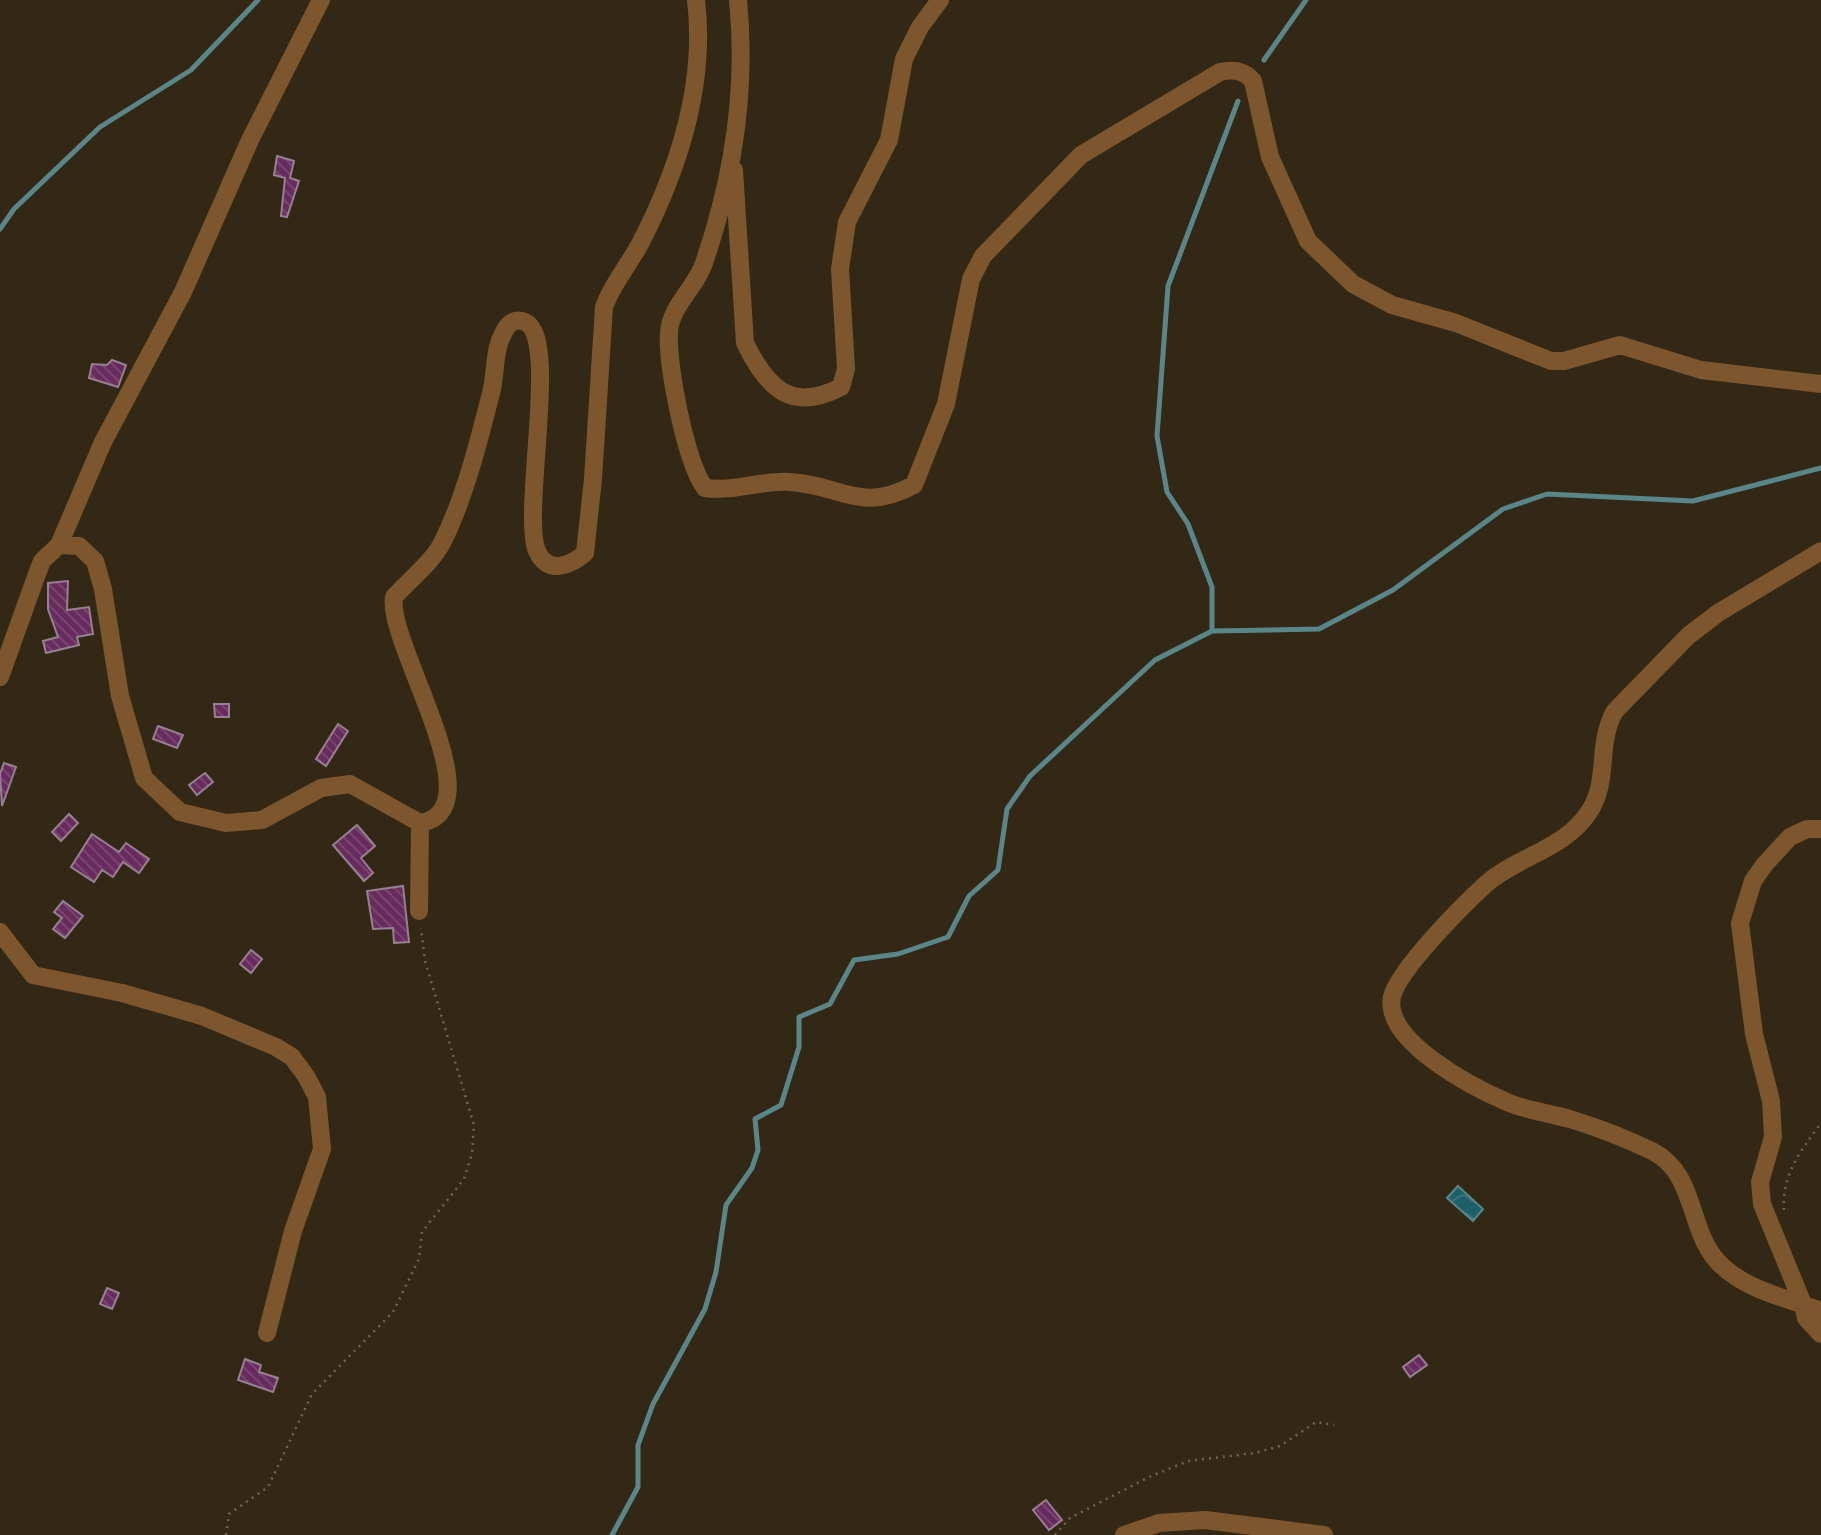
<svg xmlns="http://www.w3.org/2000/svg" width="1821" height="1535" viewBox="0 0 1821 1535" font-family="'Playfair Display',serif">
<style>
.water{fill:url(#water-waves);stroke:#598688;stroke-width:2}
.lines{fill:none;stroke-linecap:round;stroke-linejoin:round}
.stream{stroke:#598688;stroke-width:5}
.building{fill:url(#building-back-hatch);stroke:#968091;stroke-width:2}
.path{stroke:#6e6554;stroke-width:2.5;stroke-dasharray:2 5;stroke-linecap:butt}
.minor{stroke:#7d562d;stroke-width:18}
</style>
<defs>
<pattern id="water-waves" width="16" height="10" patternUnits="userSpaceOnUse" patternTransform="scale(1.75)"><rect width="16" height="10" fill="#1d6069"/><path d="M0 5q4-4 8 0t8 0" fill="none" stroke="#3e767d"/></pattern>
<pattern id="building-back-hatch" width="6" height="6" patternUnits="userSpaceOnUse" patternTransform="scale(1.75)"><rect width="6" height="6" fill="#682b5e"/><path d="M-1 5l2 2M0 0l6 6M5-1l2 2" fill="none" stroke="#7d4974"/></pattern>
</defs>
<rect width="100%" height="100%" fill="#332815"/>
<path class="water" d="M1458 1186 1483 1209 1473 1221 1447 1198Z"/>
<g class="lines">
<path class="stream" d="M1264 60 1306 0
M0 229 14 209 100 127 191 70 258 0
M1212 631V587L1188 524 1167 492 1157 436 1168 286 1238 101
M612 1535 638 1487V1445L653 1404 705 1309 716 1272 726 1205 752 1168 758 1150 755 1119 781 1105 799 1047V1017L830 1004 854 960 898 954 948 937 969 896 998 870 1007 809 1030 776 1155 660 1212 631 1319 629 1393 590 1503 509 1547 494 1693 501 1821 468"/>
</g>
<path class="building" d="M277 156 294 161 290 178 299 181 287 217 281 216 285 178 274 175Z
M112 360 126 365 118 387 89 378 92 364 107 365Z
M68 581 67 610 89 607 93 634 77 637 79 645 46 653 43 641 58 637 48 609V583Z
M214 704H229V717H215Z
M338 724 348 731 326 766 316 759Z
M158 726 183 735 177 748 153 739Z
M4 763 16 767 2 806 0 774Z
M205 773 213 782 197 795 189 785Z
M69 814 78 823 61 841 52 832Z
M357 825 375 846 361 858 373 873 364 881 333 845Z
M92 834 119 852 126 843 149 859 139 873 123 862 113 877 102 870 94 882 71 867Z
M403 886 409 942 394 943 393 928 373 929 367 891Z
M63 901 83 916 65 938 53 929 62 918 54 912Z
M251 950 262 959 251 973 240 964Z
M107 1288 119 1293 112 1309 100 1304Z
M1419 1355 1427 1365 1410 1377 1403 1367Z
M245 1359 261 1365 259 1372 278 1378 273 1392 238 1380Z
M1046 1500 1062 1520 1049 1530 1033 1510Z"/>
<g class="lines">
<path class="path" d="M1784 1210C1782 1174 1800 1152 1821 1123
M226 1535 229 1514 268 1487 312 1394 393 1312 419 1259 422 1232 464 1179 472 1154 474 1125 425 961 421 928
M1055 1535 1070 1518 1149 1477 1188 1461 1255 1453 1280 1446 1316 1422 1334 1425"/>
<path class="minor" d="M738 0C747 89 733 178 704 263 696 288 670 306 669 333 667 366 686 463 705 488 734 492 761 480 790 482 842 485 859 514 914 485L946 404 971 279 983 256 1081 155 1220 72C1233 69 1244 70 1253 81L1270 157 1308 241 1353 284 1392 305 1456 323 1551 361H1564L1620 345 1701 370 1821 384
M734 170 745 343C767 388 791 413 841 387L846 369 840 269 847 222 889 140 904 59 920 27 940 0
M59 545 103 442 183 292 250 140 321 0
M1821 551 1718 613 1688 636 1615 711C1596 743 1610 781 1589 812 1565 849 1518 856 1486 884 1464 904 1398 970 1392 997 1383 1041 1474 1088 1507 1102 1527 1111 1551 1113 1573 1120 1599 1128 1627 1139 1652 1151 1698 1174 1687 1233 1721 1265 1748 1291 1787 1298 1821 1311
M0 677 37 574 42 561 59 545 79 546 95 561 103 589 120 696 144 778 180 812 226 823 262 820 321 788 350 784 420 823C498 810 386 644 394 597 409 580 433 562 443 541 465 497 480 437 492 389 496 371 494 348 504 332 508 323 515 318 525 322 560 336 521 513 537 551 548 575 570 566 585 553L593 479 604 307C613 282 629 265 641 242 679 168 706 83 696 0
M1821 829H1807L1790 837 1765 864 1753 881 1740 923 1754 1034 1771 1101 1773 1137 1760 1182 1762 1204 1803 1304 1806 1318 1821 1334
M419 911 420 823
M0 932 33 975 122 993 202 1016 276 1047 292 1057 306 1076 317 1097 322 1149 293 1231 267 1333
M1124 1535 1159 1523 1205 1520 1324 1535"/>
</g>
</svg>
